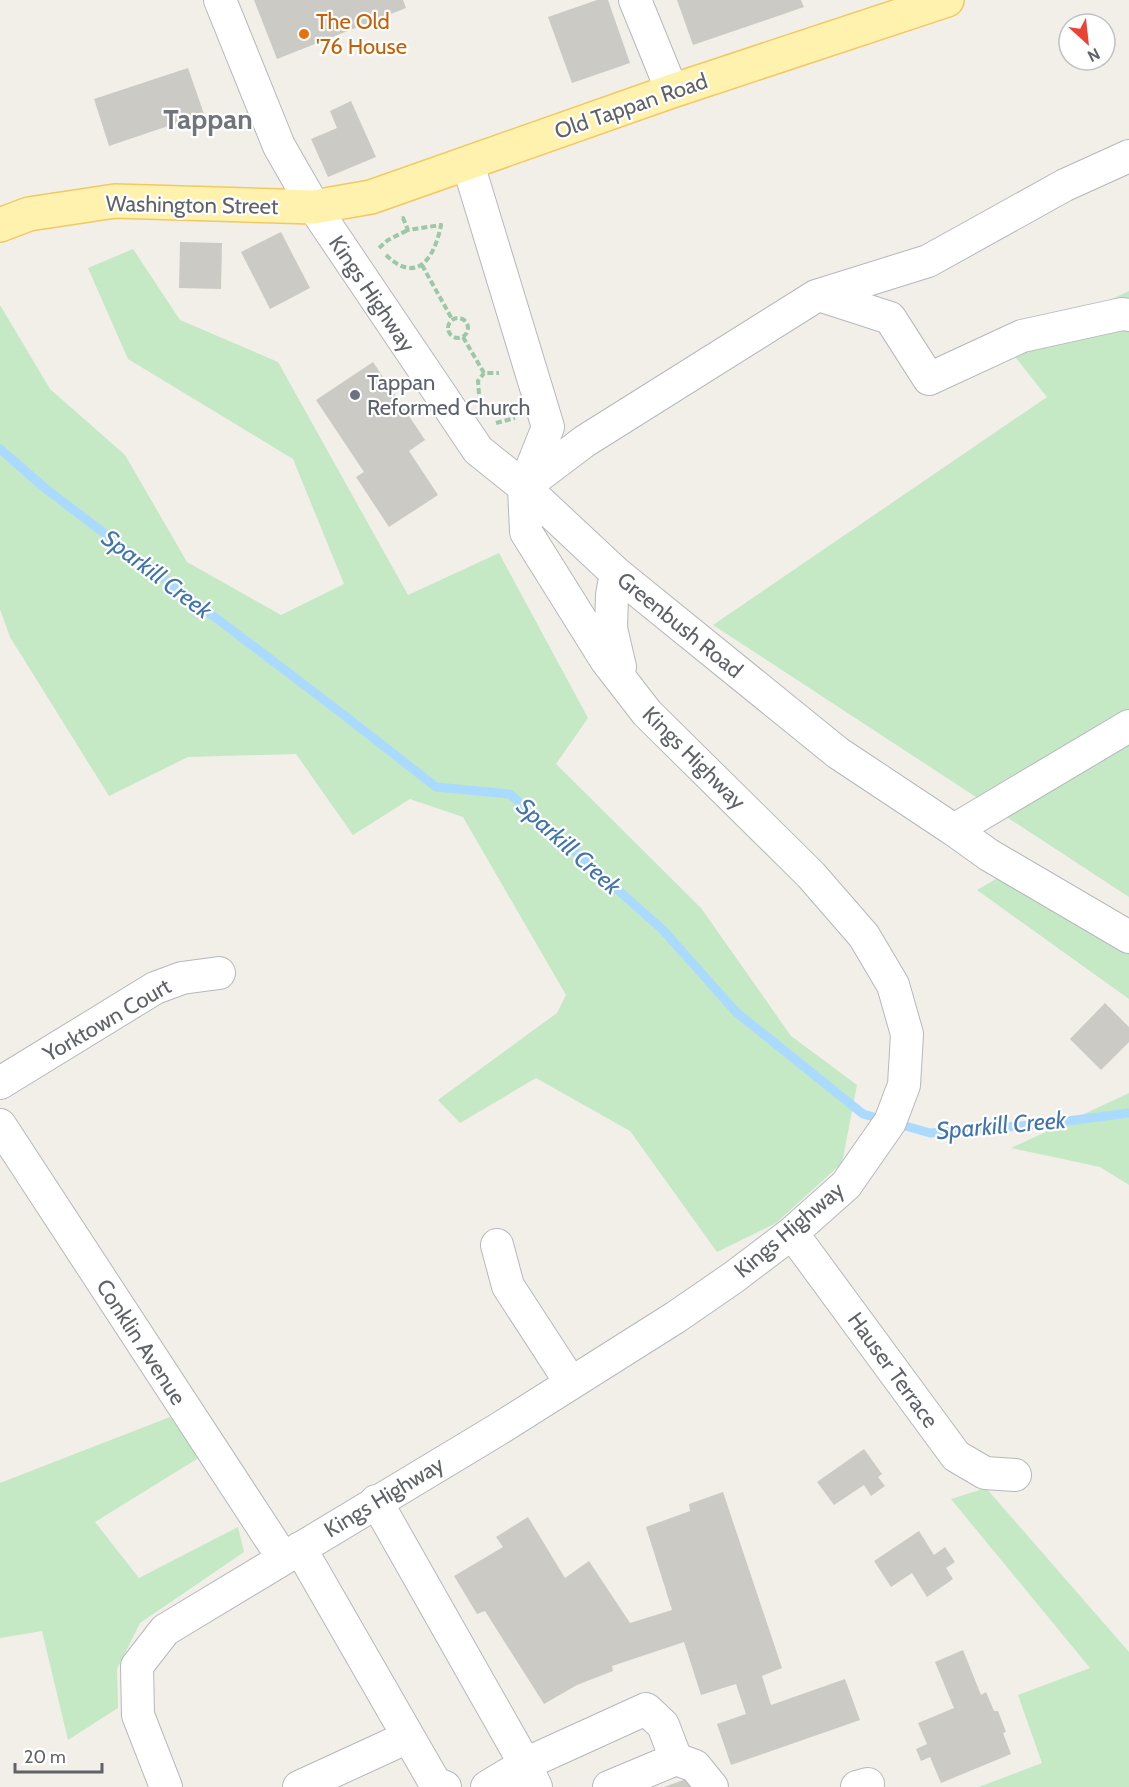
<svg xmlns="http://www.w3.org/2000/svg" width="1129" height="1787" viewBox="0 0 1129 1787" font-family="Cabin,sans-serif">
<style>
.green{fill:#c5e8c5}
.lines{fill:none;stroke-linecap:round;stroke-linejoin:round}
.stream{stroke:#aadaff;stroke-width:9}
.building{fill:#cccac5}
.minor-casing{stroke:#b5b8bc;stroke-width:34}
.major-casing{stroke:#f2c960;stroke-width:36}
.path{stroke:#9cc7a9;stroke-width:4;stroke-dasharray:6 3;stroke-linecap:butt}
.minor{stroke:#fff;stroke-width:32}
.major{stroke:#fff2af;stroke-width:33}
.food-dot{fill:#e8710a;stroke:#fff;stroke-width:2}
.worship-dot{fill:#6b7280;stroke:#fff;stroke-width:2}
.labels{text-anchor:middle;dominant-baseline:central;stroke-width:4.5;stroke-linejoin:round;paint-order:stroke}
.food-label{font-size:22px;fill:#c56008;stroke:#fff;text-anchor:start}
.street-label{font-size:22px;fill:#5f6368;stroke:#fff}
.worship-label{font-size:22px;fill:#5b616d;stroke:#fff;text-anchor:start}
.water-label{font-size:24px;font-style:italic;fill:#4174aa;stroke:#fff}
.district-label{font-size:28px;font-weight:bold;fill:#70757a;stroke:#fff}
</style>
<rect width="100%" height="100%" fill="#f1efe8"/>
<path class="green" d="M133 249 180 320 278 362 408 595 499 553 588 718 556 764 701 908 791 1036 857 1085 842 1163 776 1223 717 1252 630 1131 536 1078 460 1123 438 1100 557 1013 566 995 463 817 410 799 353 835 296 754 188 757 109 796 10 637 0 609V305L50 389 125 455 187 562 281 615 344 584 293 459 128 359 88 268Z
M1129 291V897L713 625 1047 397 1008 348Z
M1003 875 1129 952V999L977 890Z
M1129 1093V1185L1100 1167 1011 1148Z
M170 1417 200 1457 95 1522 139 1578 238 1527 244 1552 140 1623 117 1669 118 1708 68 1740 42 1631 0 1638V1483Z
M986 1488 1129 1652V1787H979L1042 1763 1018 1695 1090 1668 951 1499Z"/>
<g class="lines">
<path class="stream" d="M0 449 46 489 340 712 436 787 510 794 663 930 736 1012 863 1114 930 1133 1045 1124 1129 1113"/>
</g>
<path class="building" d="M254 0H403L406 8 277 59Z
M597 0H608L630 63 572 83 548 17Z
M677 0H801L804 7 693 45Z
M188 68 204 114 109 146 94 99Z
M351 101 376 157 328 177 311 139 337 128 330 111Z
M281 232 310 288 270 309 241 252Z
M180 242 222 243 221 289 179 288Z
M373 362 425 440 409 451 438 495 389 527 356 477 364 472 316 400Z
M1105 1003 1129 1027V1042L1101 1070 1070 1039Z
M864 1449 882 1474 878 1477 885 1486 871 1496 864 1485 834 1505 817 1482Z
M723 1492 782 1668 762 1676 771 1705 845 1679 860 1720 731 1765 717 1724 746 1714 736 1684 701 1695 684 1642 612 1666 613 1671 577 1685 544 1704 485 1611 477 1614 454 1576 503 1547 496 1537 528 1517 565 1578 589 1561 630 1623 672 1610 646 1527 690 1511 689 1504Z
M919 1531 934 1555 945 1547 955 1562 946 1568 953 1579 927 1597 912 1573 891 1587 874 1561Z
M963 1650 981 1695 986 1692 994 1711H998L1006 1732 1003 1733 1011 1754 941 1783 930 1757 921 1761 916 1749 927 1744 918 1723 954 1708 935 1662Z
M689 1778 692 1787H664Z"/>
<g class="lines">
<g class="minor-casing">
<path id="minor" d="M635 0 672 91
M468 164 548 427 524 487
M819 295 890 318 929 379 1022 336 1122 314 1129 315
M524 487 616 573 838 753 954 830 989 855 1129 937
M524 487 585 441 816 296 928 261 1065 185 1129 156
M616 573 612 595 611 628 620 667
M954 830 1129 726
M0 1083 155 988 182 978 219 973
M0 1125 283 1558
M792 1233 956 1456 985 1473 1015 1475
M497 1245 508 1286 571 1383
M376 1501 525 1764 487 1787
M300 1548 435 1783 445 1787
M676 1759 695 1766 712 1787
M166 1787 138 1715 137 1666 165 1630 497 1430 676 1317 734 1277 792 1233 846 1185 890 1122 904 1085 907 1034 893 985 864 936 811 875 647 713 606 660 526 532 524 487 478 450 314 207 279 146 220 0
M299 1787 408 1737
M536 1787 525 1764 646 1709 663 1725 676 1759 609 1787
M857 1787 868 1784"/>
</g>
<g class="major-casing">
<path id="major" d="M0 225 29 214 115 201 314 207 371 197 672 91 947 0"/>
</g>
<path class="path" d="M379 248 388 240 408 230
M386 255C418 286 435 256 441 225L408 230 403 218 402 219
M422 265 452 319
M448 328a10 10 0 1 1 20 0a10 10 0 1 1-20 0Z
M463 337 484 373H499
M479 394 478 381 484 373
M496 423 515 418"/>
<use href="#minor" class="minor"/>
<use href="#major" class="major"/>
</g>
<circle class="food-dot" cx="304" cy="34" r="6"/>
<circle class="worship-dot" cx="355" cy="395" r="6"/>
<g class="labels">
<g class="food-label">
<text x="316" y="21">The Old<tspan x="316" dy="25">'76 House</tspan></text>
</g>
<g class="street-label">
<text transform="translate(631 106) rotate(-19)">Old Tappan Road</text>
<text transform="translate(192 205) rotate(1)">Washington Street</text>
<text transform="translate(372 294) rotate(56)">Kings Highway</text>
<text transform="translate(680 625) rotate(39)">Greenbush Road</text>
<text transform="translate(694 758) rotate(45)">Kings Highway</text>
<text transform="translate(107 1020) rotate(-30)">Yorktown Court</text>
<text transform="translate(789 1230) rotate(-40)">Kings Highway</text>
<text transform="translate(141 1342) rotate(57)">Conklin Avenue</text>
<text transform="translate(893 1370) rotate(54)">Hauser Terrace</text>
<text transform="translate(384 1497) rotate(-31)">Kings Highway</text>
</g>
<g class="worship-label">
<text x="367" y="382">Tappan<tspan x="367" dy="25">Reformed Church</tspan></text>
</g>
<g class="water-label">
<text transform="translate(157 574) rotate(37)">Sparkill Creek</text>
<text transform="translate(569 846) rotate(42)">Sparkill Creek</text>
<text transform="translate(1001 1125) rotate(-5)">Sparkill Creek</text>
</g>
<g class="district-label">
<text x="208" y="119">Tappan</text>
</g>
</g>
<g transform="translate(1087 42) rotate(153)"><circle r="28" fill="#ffffff" stroke="#bfc1c3" stroke-width="1.5"/>
<path d="M0-4.5L10 22L0 15L-10 22Z" fill="#ea4335"/>
<text y="-9" font-size="16" font-weight="bold" text-anchor="middle" fill="#5f6368">N</text>
</g>
<path d="M15 1763v9h87v-9" fill="none" stroke="#5f6368" stroke-width="3"/>
<text x="24" y="1763" font-size="18" fill="#5f6368" stroke="#ffffff" stroke-width="4.5" paint-order="stroke">20 m</text>
</svg>
